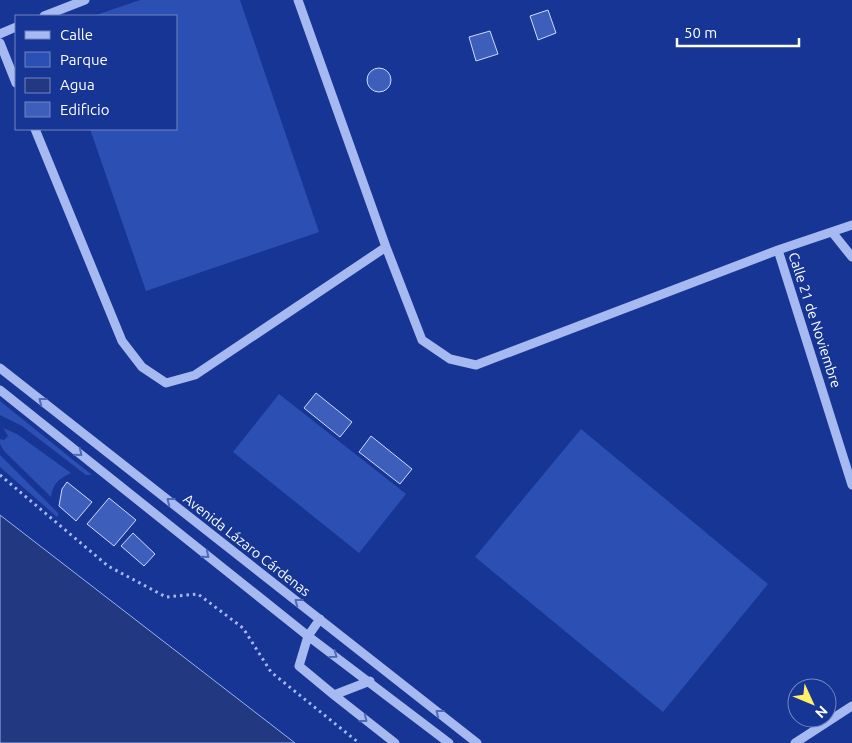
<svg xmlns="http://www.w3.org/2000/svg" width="852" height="743" viewBox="0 0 852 743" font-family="Ubuntu,sans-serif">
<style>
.green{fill:#2c4fb3}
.water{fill:#223881;stroke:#98b1f4}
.building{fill:#3e5ebb;stroke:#cdd9fc}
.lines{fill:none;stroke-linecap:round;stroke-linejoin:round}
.path{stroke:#a6b9f1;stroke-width:3;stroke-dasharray:2.5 4;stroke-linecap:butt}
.minor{stroke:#a6b9f1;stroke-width:9}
.oneway{stroke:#506ab9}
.labels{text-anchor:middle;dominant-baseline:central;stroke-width:4.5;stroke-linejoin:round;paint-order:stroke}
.street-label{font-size:14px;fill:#fff;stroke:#163594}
</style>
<rect width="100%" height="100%" fill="#163594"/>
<path class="green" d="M140 0H240L319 232 146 291 90 129H176V16H93Z
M279 394 406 494 359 553 233 452Z
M0 401 92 475H86L22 426 0 415Z
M3 428 17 434 71 473C58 479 53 484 51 497L4 451 0 444V439L4 440 8 436Z
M581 429 768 584 663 712 475 557Z
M0 455 59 514 57 517 0 467Z"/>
<path class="water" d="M0 515 295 743H0Z"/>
<path class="building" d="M548 10 556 33 538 40 530 16Z
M490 31 498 54 476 61 469 37Z
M367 80a12 12 0 1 1 24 0a12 12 0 1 1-24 0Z
M316 393 352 422 340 437 304 408Z
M371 436 412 469 400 484 359 452Z
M67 482 92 502 76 521 59 506 62 489Z
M109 498 136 520 114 546 87 524Z
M133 533 155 554 144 566 121 546Z"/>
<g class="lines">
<path class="path" d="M0 475 108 566 166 597 198 594 243 628 271 672 359 743"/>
<path class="minor" d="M298 0 386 247 422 340 450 359 476 365 778 250 852 225
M44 16 85 0
M0 34 16 27
M0 43 16 83
M35 129 122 341 142 367 166 383 195 375 386 247
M832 232 852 257
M778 250 852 485
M0 368 477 743
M0 390 308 636 449 743
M320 619 308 636 299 666 334 695 370 681
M334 695 395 743
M795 743 852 706"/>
</g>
<defs><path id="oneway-chevron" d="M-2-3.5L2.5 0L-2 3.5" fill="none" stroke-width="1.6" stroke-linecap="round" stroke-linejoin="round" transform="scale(1.25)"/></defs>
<g class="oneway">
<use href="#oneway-chevron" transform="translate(42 401) rotate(-142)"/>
<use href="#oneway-chevron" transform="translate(79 453) rotate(39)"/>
<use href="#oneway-chevron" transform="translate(170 501) rotate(-142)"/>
<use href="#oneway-chevron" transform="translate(206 555) rotate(39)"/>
<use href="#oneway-chevron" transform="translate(298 602) rotate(-142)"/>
<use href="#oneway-chevron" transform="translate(334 655) rotate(36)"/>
<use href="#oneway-chevron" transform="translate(439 713) rotate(-142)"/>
<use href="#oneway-chevron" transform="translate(364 719) rotate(38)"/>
</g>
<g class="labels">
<g class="street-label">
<text transform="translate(815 320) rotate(72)">Calle 21 de Noviembre</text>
<text transform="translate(247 545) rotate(38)">Avenida Lázaro Cárdenas</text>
</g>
</g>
<rect x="15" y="15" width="162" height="115" fill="#163594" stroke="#7386bf"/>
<rect x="25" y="31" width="25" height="8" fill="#a6b9f1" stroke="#7386bf"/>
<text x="60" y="40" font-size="15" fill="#ffffff">Calle</text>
<rect x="25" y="52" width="25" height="15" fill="#2c4fb3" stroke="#7386bf"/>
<text x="60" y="65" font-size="15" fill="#ffffff">Parque</text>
<rect x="25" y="78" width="25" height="15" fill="#223881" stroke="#7386bf"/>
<text x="60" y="90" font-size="15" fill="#ffffff">Agua</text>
<rect x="25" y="102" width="25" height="15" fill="#3e5ebb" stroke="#7386bf"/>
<text x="60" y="115" font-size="15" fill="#ffffff">Edificio</text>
<g transform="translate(812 703) rotate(134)"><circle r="24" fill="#163594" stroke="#7386bf"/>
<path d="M0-4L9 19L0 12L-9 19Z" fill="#fff066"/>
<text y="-8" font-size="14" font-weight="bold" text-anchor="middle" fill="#ffffff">N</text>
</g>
<path d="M677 38v8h122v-8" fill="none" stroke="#ffffff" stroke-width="2.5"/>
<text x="684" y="38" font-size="15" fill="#ffffff" stroke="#163594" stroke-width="4" paint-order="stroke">50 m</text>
</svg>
